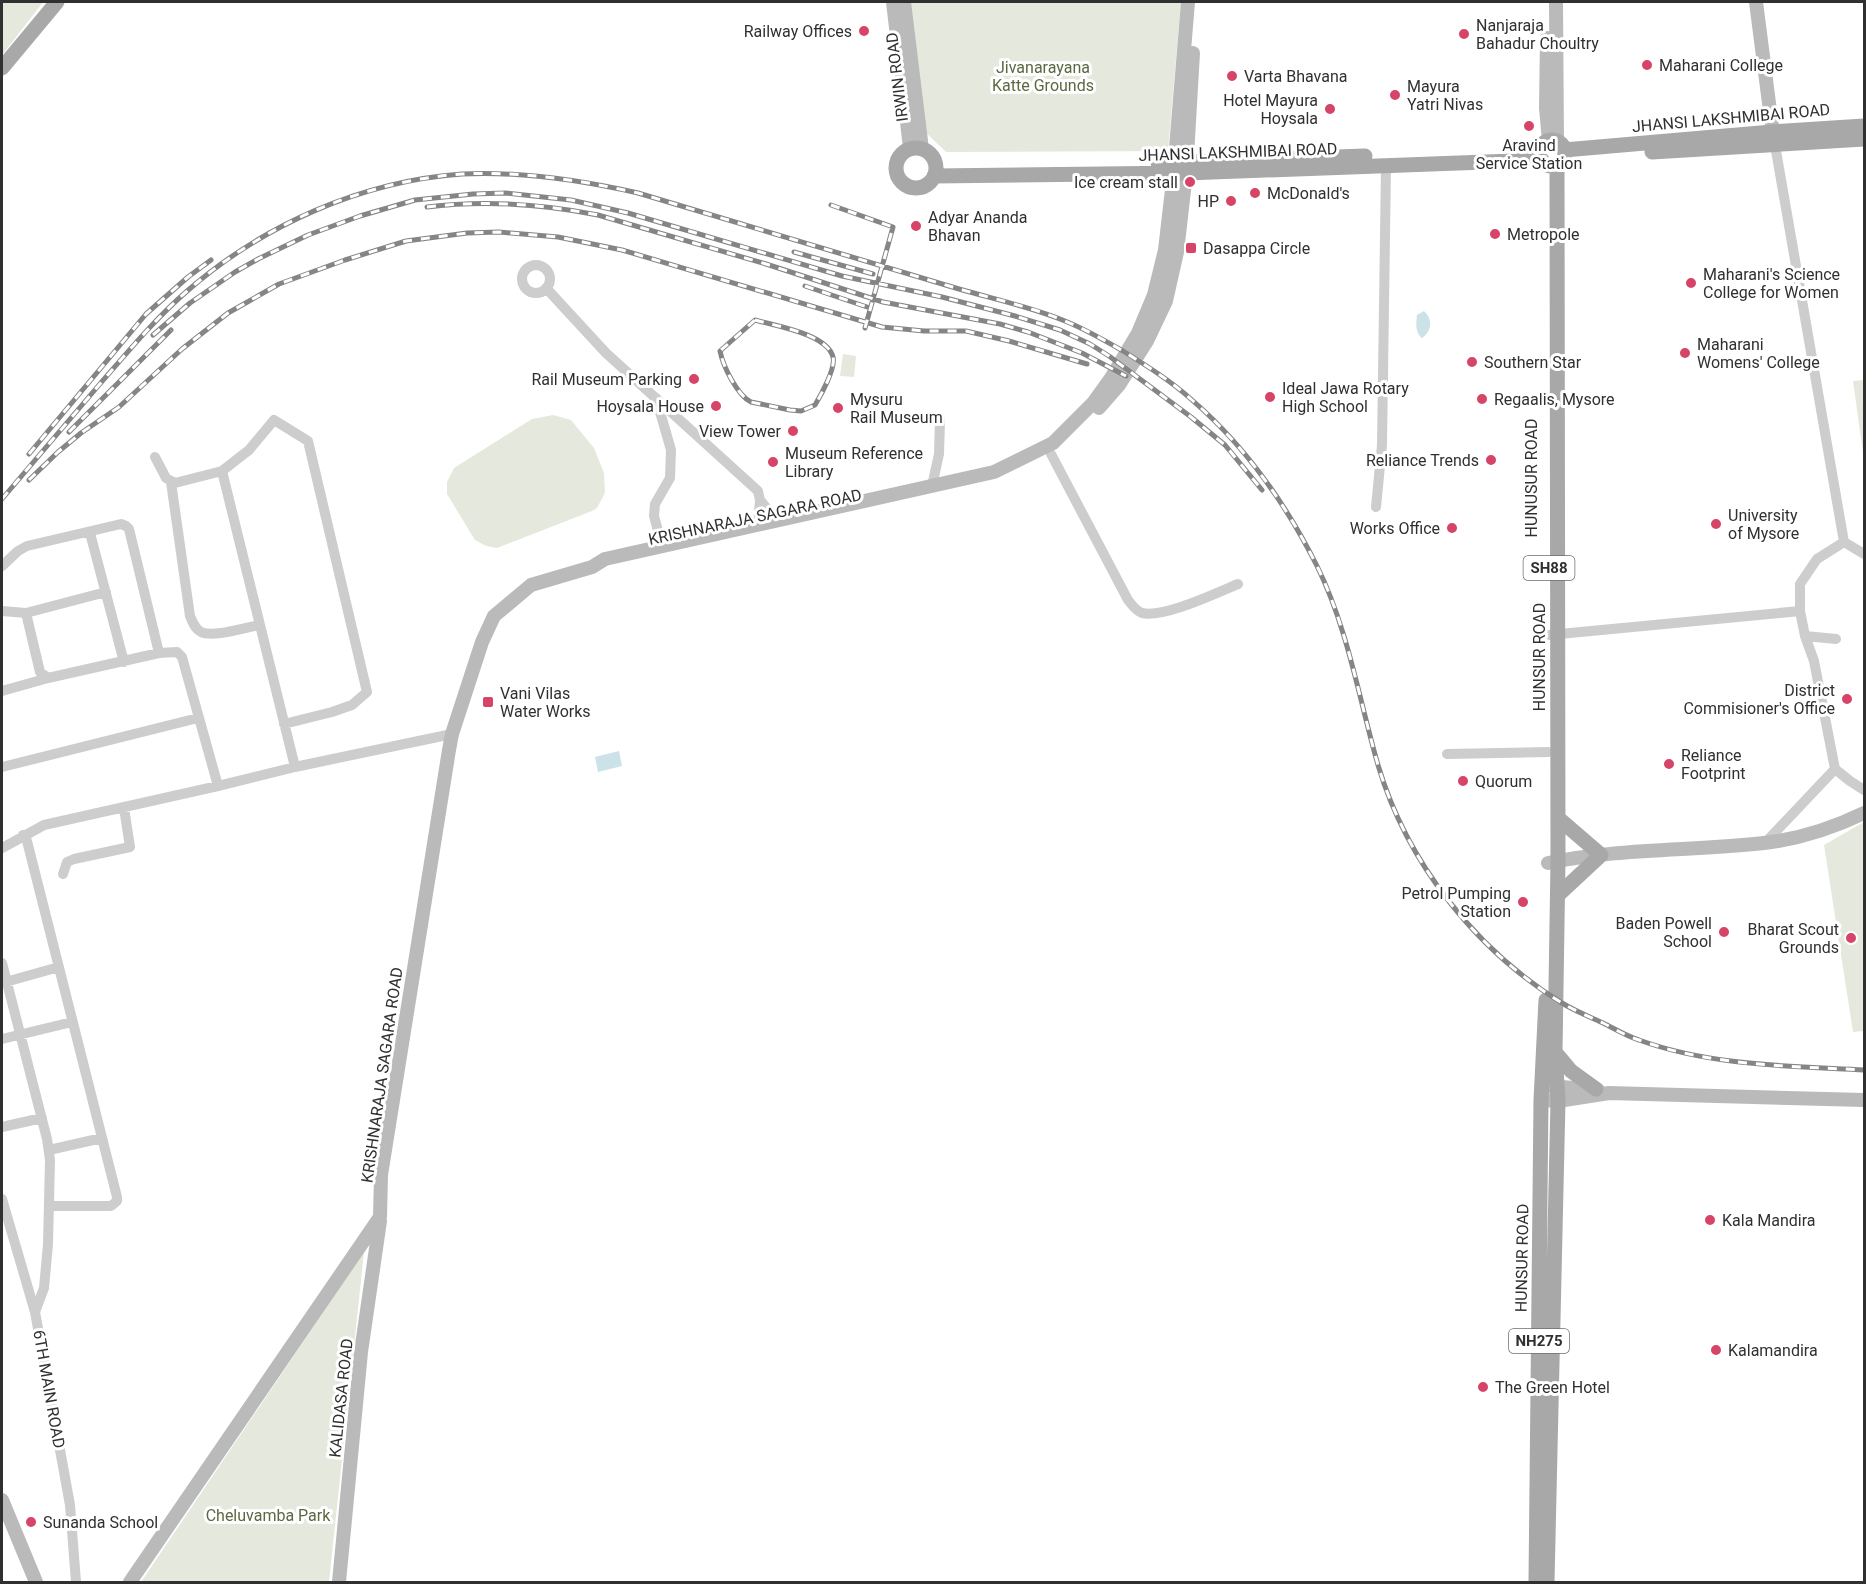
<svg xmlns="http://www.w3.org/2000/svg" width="1866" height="1584" viewBox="0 0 1866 1584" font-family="Roboto,sans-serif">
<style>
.green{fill:#e5e9dd}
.water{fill:#cbe2e8}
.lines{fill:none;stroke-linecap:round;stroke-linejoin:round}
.street{stroke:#cdcdcd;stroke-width:10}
.secondary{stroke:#bababa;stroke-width:14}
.primary{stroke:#a8a8a8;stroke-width:15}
.rail-casing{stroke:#858585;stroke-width:5}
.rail{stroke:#fff;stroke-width:3;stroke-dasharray:9;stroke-linecap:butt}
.poi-dot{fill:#d64467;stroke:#fff;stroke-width:2}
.labels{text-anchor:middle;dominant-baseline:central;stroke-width:6;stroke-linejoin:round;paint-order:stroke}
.shield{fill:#fff;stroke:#6e6e6e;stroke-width:1.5}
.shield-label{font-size:15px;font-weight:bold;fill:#303030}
.poi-label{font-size:16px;fill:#303030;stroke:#fff;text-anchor:start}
.park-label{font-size:16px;fill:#5a6941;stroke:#fff}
.street-label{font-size:16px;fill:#303030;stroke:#fff}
</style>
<rect width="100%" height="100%" fill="#fff"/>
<path class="green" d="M2 2H43L3 54 2 49Z
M904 2H1181L1168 151 946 152 920 127Z
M843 354 856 356 854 377 840 376Z
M1864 380V460L1853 381Z
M553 415 571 420 594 448 604 473 605 493 597 508 592 511 497 548 486 546 475 540 447 494V482L454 468 532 419Z
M1864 822V1031L1853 1032 1824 845Z
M364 1252 329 1582H141Z"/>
<path class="water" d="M1424 311C1433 319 1432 331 1422 338 1415 332 1416 324 1417 315Z
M619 751 622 766 598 772 595 757Z"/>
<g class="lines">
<path class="street" d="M1775 145 1844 542
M522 279a14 14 0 1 1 28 0a14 14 0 1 1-28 0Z
M546 288 606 353 758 491 760 500 758 525
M656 398 671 450 670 478 655 504 654 516 662 546
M1051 454 1128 600C1132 605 1136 611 1142 613 1164 618 1216 593 1238 584
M155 457 166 478 175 483 222 471 249 450 274 420 308 441 367 692 352 705 332 712 284 724
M222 471 295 767
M171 482 190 616C193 623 195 629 201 632 214 638 246 627 260 625
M932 486 939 454 940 420
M760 500 777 521
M1376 507 1382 445 1386 166
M90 533 124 662
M1844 542 1817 559 1800 584V611L1805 636 1814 661 1835 769 1850 781 1864 790
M1844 542 1864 554
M2 566 18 551 27 546 121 524 126 526 129 529 159 653
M2 611 26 613 106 592
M26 613 40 672 48 678 159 653 177 652 182 657 218 786
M1549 635 1800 611
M1805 636 1836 639
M2 691 48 678
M1447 754 1548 752
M2 767 198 718
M23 835 27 841 117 1197V1201L111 1206H49
M1765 843 1835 769
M2 848 44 825 218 786 295 767 452 734
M63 874 67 862 74 859 130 847 124 808
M2 963 47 1139 50 1160 48 1244 44 1288 35 1312
M2 983 59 967
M2 1039 72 1022
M2 1127 42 1118
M49 1150 102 1138
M2 1199 35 1312 70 1505 76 1582"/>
<path class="secondary" d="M893 2 910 148
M904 2 922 149
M1556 2 1557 142
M1756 2 1774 142
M1547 38 1546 108 1549 141
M1099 408 1119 385 1147 341 1166 301 1177 252 1186 173 1193 53
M1548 863C1619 848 1692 851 1764 843 1799 839 1833 828 1864 813
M1549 1086 1598 1090
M1541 1100 1558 1101 1609 1093 1864 1100
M2 1500 36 1582
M130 1582 380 1217 381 1175 449 750 452 734 482 642 494 616 531 585 592 567 605 559 994 472 1053 443 1093 403 1111 378 1138 333 1154 295 1165 250 1174 172 1188 2
M339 1582 361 1352 380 1221"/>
<path class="primary" d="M2 68 57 2
M1539 153a13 13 0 1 1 26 0a13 13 0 1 1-26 0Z
M896 168a20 20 0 1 1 40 0a20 20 0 1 1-40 0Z
M1564 150 1772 132 1864 126
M1652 152 1864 139
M1158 163 1365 156
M934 176 1186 173 1542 160
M1558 895 1601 855 1558 818
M1555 1052 1571 1071 1596 1089
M1536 1582 1541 1100 1546 1000
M1547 1582 1558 1101 1555 1052 1558 860 1557 165"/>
<g class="rail-casing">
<path id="rail" d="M831 205 893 227 865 328
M427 207C484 200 542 204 598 215L766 264 883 302 1000 324 1028 332 1082 353 1126 376
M794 252 873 274
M805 286 870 308
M755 320C776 326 827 334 833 357 836 368 821 395 815 405L801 411 790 410 751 402C737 395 723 366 720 351Z
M153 335 190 303 235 272 258 259 308 235 360 216 415 200 473 194 506 193 571 200 628 213 842 276 942 297 1015 316 1060 330 1090 344 1109 356 1191 417 1225 445 1262 490
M69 432 171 330
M29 454 146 314 188 277 211 260
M29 480 58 452 81 433 119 407 182 349 228 313 279 284 345 260 406 241 467 233 499 232 558 237 622 250 882 327 924 331H966L1009 341 1087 364
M2 499C34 461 67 423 99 385 127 353 154 320 186 292 261 226 361 181 462 174 521 171 580 180 638 193L959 289C994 299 1031 307 1065 321 1085 329 1104 340 1123 351 1147 366 1171 381 1192 400 1244 445 1286 504 1317 566 1348 629 1359 699 1378 765 1407 863 1476 950 1562 1003 1575 1011 1590 1017 1603 1023 1615 1029 1626 1036 1639 1040 1711 1066 1789 1066 1864 1070"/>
</g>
<use href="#rail" class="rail"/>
</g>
<g class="poi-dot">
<circle cx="864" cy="31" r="6"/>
<circle cx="1464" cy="34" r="6"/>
<circle cx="1647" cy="65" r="6"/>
<circle cx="1232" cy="76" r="6"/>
<circle cx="1395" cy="95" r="6"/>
<circle cx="1330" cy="109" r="6"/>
<circle cx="1529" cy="126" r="6"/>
<circle cx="1190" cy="182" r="6"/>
<circle cx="1255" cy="193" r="6"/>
<circle cx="1231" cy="201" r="6"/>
<circle cx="916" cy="226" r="6"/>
<circle cx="1495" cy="234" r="6"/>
<rect x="1185" y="242" width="12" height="12" rx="3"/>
<circle cx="1691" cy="283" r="6"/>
<circle cx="1685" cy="353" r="6"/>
<circle cx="1472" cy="362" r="6"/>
<circle cx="694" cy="379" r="6"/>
<circle cx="1270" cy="397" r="6"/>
<circle cx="1482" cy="399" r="6"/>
<circle cx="716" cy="406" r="6"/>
<circle cx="838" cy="408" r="6"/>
<circle cx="793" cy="431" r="6"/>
<circle cx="1491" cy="460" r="6"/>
<circle cx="773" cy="462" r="6"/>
<circle cx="1716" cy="524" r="6"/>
<circle cx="1452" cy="528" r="6"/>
<circle cx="1847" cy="699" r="6"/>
<rect x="482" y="696" width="12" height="12" rx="3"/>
<circle cx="1669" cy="764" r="6"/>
<circle cx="1463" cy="781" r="6"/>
<circle cx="1523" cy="902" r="6"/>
<circle cx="1724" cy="932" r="6"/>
<circle cx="1851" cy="938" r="6"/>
<circle cx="1710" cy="1220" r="6"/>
<circle cx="1716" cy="1350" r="6"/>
<circle cx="1483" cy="1387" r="6"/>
<circle cx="31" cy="1522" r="6"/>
</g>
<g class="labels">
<g class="shield">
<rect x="1523.5" y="556" width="51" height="24" rx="4.5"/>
<rect x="1509" y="1329" width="60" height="24" rx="4.5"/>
</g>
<g class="shield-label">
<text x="1549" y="568">SH88</text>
<text x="1539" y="1341">NH275</text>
</g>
<g class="poi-label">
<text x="1476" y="25">Nanjaraja<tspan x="1476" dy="18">Bahadur Choultry</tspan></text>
<text x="852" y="31" text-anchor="end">Railway Offices</text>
<text x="1659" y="65">Maharani College</text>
<text x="1244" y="76">Varta Bhavana</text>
<text x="1407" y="86">Mayura<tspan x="1407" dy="18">Yatri Nivas</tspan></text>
<text x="1318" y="100" text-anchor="end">Hotel Mayura<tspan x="1318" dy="18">Hoysala</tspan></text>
<text x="1529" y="145" text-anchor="middle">Aravind<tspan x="1529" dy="18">Service Station</tspan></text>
<text x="1178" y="182" text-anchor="end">Ice cream stall</text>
<text x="1267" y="193">McDonald's</text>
<text x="1219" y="201" text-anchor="end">HP</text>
<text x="928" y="217">Adyar Ananda<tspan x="928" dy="18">Bhavan</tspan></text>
<text x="1507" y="234">Metropole</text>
<text x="1203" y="248">Dasappa Circle</text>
<text x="1703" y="274">Maharani's Science<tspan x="1703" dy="18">College for Women</tspan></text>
<text x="1697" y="344">Maharani<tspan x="1697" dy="18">Womens' College</tspan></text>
<text x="1484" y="362">Southern Star</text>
<text x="682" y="379" text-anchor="end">Rail Museum Parking</text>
<text x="1282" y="388">Ideal Jawa Rotary<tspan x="1282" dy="18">High School</tspan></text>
<text x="850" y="399">Mysuru<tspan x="850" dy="18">Rail Museum</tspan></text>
<text x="1494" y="399">Regaalis, Mysore</text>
<text x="704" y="406" text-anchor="end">Hoysala House</text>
<text x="781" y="431" text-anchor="end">View Tower</text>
<text x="785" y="453">Museum Reference<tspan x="785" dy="18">Library</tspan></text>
<text x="1479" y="460" text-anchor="end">Reliance Trends</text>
<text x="1728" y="515">University<tspan x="1728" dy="18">of Mysore</tspan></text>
<text x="1440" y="528" text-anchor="end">Works Office</text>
<text x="1835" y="690" text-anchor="end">District<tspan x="1835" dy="18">Commisioner's Office</tspan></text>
<text x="500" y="693">Vani Vilas<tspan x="500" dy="18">Water Works</tspan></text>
<text x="1681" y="755">Reliance<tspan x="1681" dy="18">Footprint</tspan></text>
<text x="1475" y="781">Quorum</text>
<text x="1511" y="893" text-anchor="end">Petrol Pumping<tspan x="1511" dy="18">Station</tspan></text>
<text x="1712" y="923" text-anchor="end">Baden Powell<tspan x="1712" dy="18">School</tspan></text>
<text x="1839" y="929" text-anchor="end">Bharat Scout<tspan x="1839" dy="18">Grounds</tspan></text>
<text x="1722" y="1220">Kala Mandira</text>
<text x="1728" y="1350">Kalamandira</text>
<text x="1495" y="1387">The Green Hotel</text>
<text x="43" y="1522">Sunanda School</text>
</g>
<g class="park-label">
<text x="1043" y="67">Jivanarayana<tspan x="1043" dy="18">Katte Grounds</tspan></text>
<text x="268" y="1515">Cheluvamba Park</text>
</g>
<g class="street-label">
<text transform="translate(897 77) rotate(-97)">IRWIN ROAD</text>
<text transform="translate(1731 118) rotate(-5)">JHANSI LAKSHMIBAI ROAD</text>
<text transform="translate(1238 152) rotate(-2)">JHANSI LAKSHMIBAI ROAD</text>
<text transform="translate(1531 478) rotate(-90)">HUNUSUR ROAD</text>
<text transform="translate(755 517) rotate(-12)">KRISHNARAJA SAGARA ROAD</text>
<text transform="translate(1539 657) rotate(-90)">HUNSUR ROAD</text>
<text transform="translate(382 1075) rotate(-82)">KRISHNARAJA SAGARA ROAD</text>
<text transform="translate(1522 1258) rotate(-89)">HUNSUR ROAD</text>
<text transform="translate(49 1389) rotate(80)">6TH MAIN ROAD</text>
<text transform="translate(341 1398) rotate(-84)">KALIDASA ROAD</text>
</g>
</g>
<rect width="1866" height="1584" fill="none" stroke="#303030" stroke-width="6"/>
</svg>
